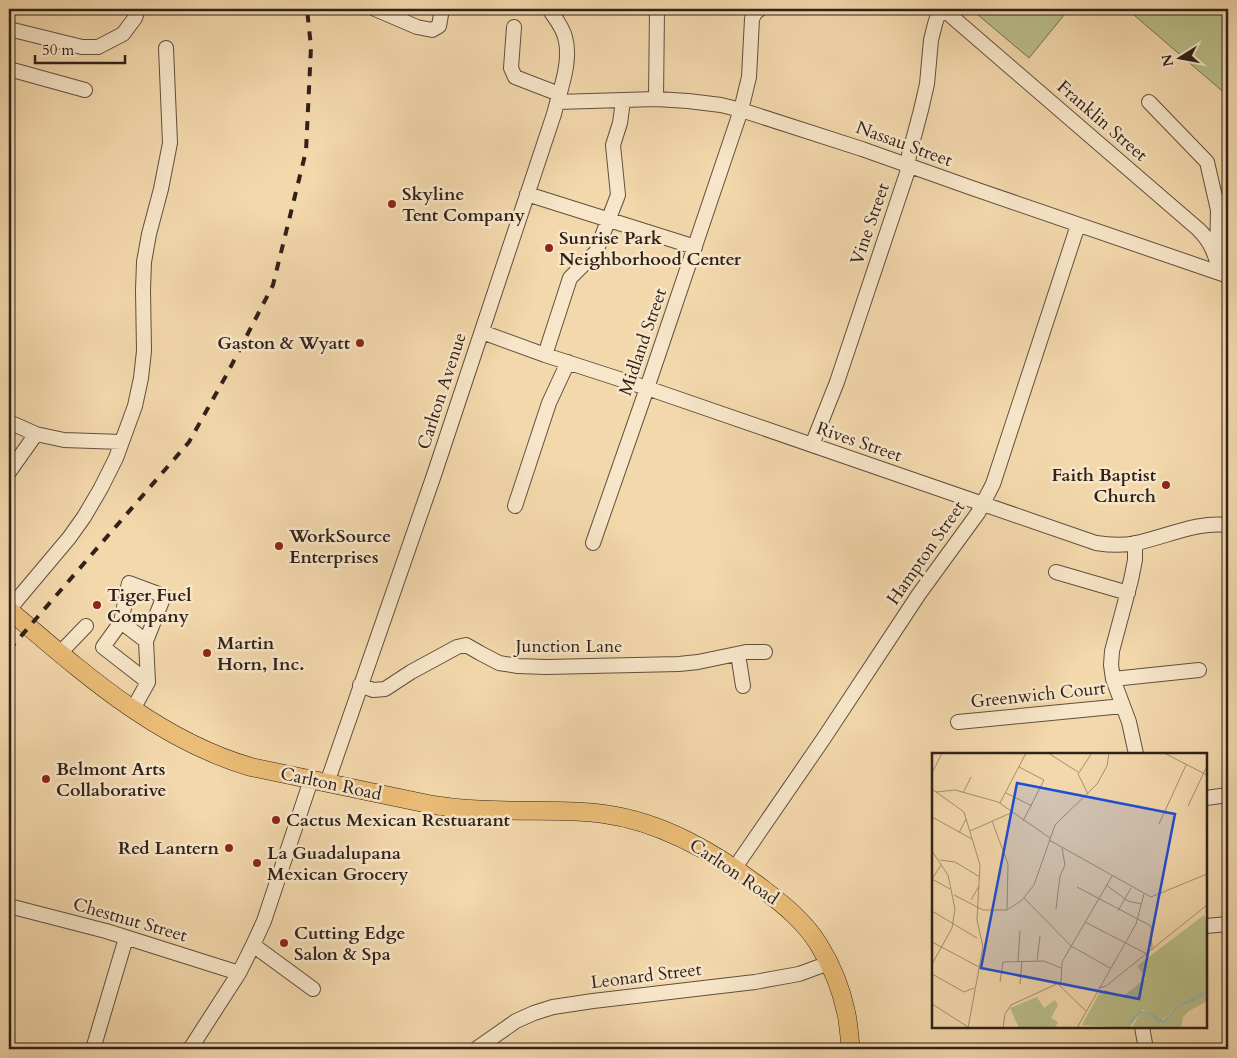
<svg xmlns="http://www.w3.org/2000/svg" width="1237" height="1058" viewBox="0 0 1237 1058" font-family="Cardo,serif">
<style>
.green{fill:#babf8a;stroke:#767052}
.lines{fill:none;stroke-linecap:round;stroke-linejoin:round}
.minor-casing{stroke:#624f3e;stroke-width:16}
.major-casing{stroke:#312119;stroke-width:19}
.minor{stroke:#f7e6c9;stroke-width:14}
.major{stroke:#eabc76;stroke-width:18}
.rail{stroke:#312119;stroke-width:4;stroke-dasharray:9 9;stroke-linecap:butt}
.poi-dot{fill:#8f2418;stroke:#f7e6c9;stroke-width:2}
.labels{text-anchor:middle;dominant-baseline:central;stroke-width:5;stroke-linejoin:round;paint-order:stroke}
.street-label{font-size:18px;fill:#312119;stroke:#f7e6c9}
.poi-label{font-size:18px;font-weight:bold;fill:#312119;stroke:#f7e6c9;text-anchor:start}
.inset-road{fill:none;stroke:#a58f71;stroke-width:1}
.view{fill:#1d4ed8;fill-opacity:0.15;stroke:#1d4ed8;stroke-width:2.5}
.inset-edge{fill:none;stroke:#312119;stroke-width:2.5}
</style>
<rect width="100%" height="100%" fill="#f3d8ac"/>
<filter id="stains"><feTurbulence type="fractalNoise" baseFrequency=".004" numOctaves="4"/><feColorMatrix values="0 0 0 0 .2 0 0 0 0 .09 0 0 0 0 .02 0 0 0 .5 -.17"/></filter>
<radialGradient id="worn" r=".72"><stop offset=".6" stop-color="#630" stop-opacity="0"/><stop offset="1" stop-color="#630" stop-opacity=".3"/></radialGradient>
<path class="green" d="M971 9H1069L1029 58Z
M1127 9H1228V96Z"/>
<g class="lines">
<g class="minor-casing">
<path id="minor" d="M375 9 417 27 432 30 439 26 442 9
M943 9 1198 229C1211 241 1216 256 1220 273
M514 27 511 68 515 77 559 94
M9 29 82 47H98L123 34 135 18 138 9
M9 69 85 90
M656 99 657 9
M557 102 656 99 688 101 721 105 741 110 862 149 972 188 1228 276
M1149 102 1207 162 1218 210 1217 255
M527 194 695 247
M482 332 545 355 647 388 1096 543C1109 545 1122 546 1136 543 1166 537 1197 521 1228 525
M545 355 570 278 596 252 618 195 613 145 620 123 623 101
M9 422 36 434 64 440 122 442
M812 445 837 382 907 173 909 155 921 110 927 84 931 40 935 24 940 9
M9 472 36 434
M515 506 549 403 568 362
M593 543 647 388 741 110 749 77 752 19 755 13 760 9
M1135 543V560L1131 580 1112 651 1111 665 1113 679 1129 722 1136 754
M1056 572 1128 593
M9 611 16 601 69 538 84 517 101 488 116 458 135 406 141 378 144 351 143 290 144 262 149 234 161 189 170 143 166 48
M121 622 129 583 164 596 146 641
M60 653 86 626
M738 654 743 686
M1113 679 1199 670
M360 685 373 690 385 689 411 672 457 647 466 645 480 653 499 663 518 666 546 667 679 664 698 662 746 652H765
M133 709 148 682 146 641 121 622 103 647 148 682
M958 722 1123 706
M327 783 434 475 554 114C560 90 572 61 565 37 562 26 555 18 549 9
M1206 798 1228 795
M734 869 824 738 919 594 978 513 993 484 1078 225
M9 906 106 931 239 973
M1206 926 1228 924
M253 945 313 989
M1142 1027 1146 1049
M93 1049 126 938
M190 1049 239 973 253 945 264 921 311 780
M476 1049 516 1021 534 1013 553 1007 593 1001 755 982 799 974 829 963"/>
</g>
<g class="major-casing">
<path id="major" d="M9 610C82 672 157 740 251 767L433 805C453 808 473 810 493 810 530 812 567 809 604 814 663 822 716 853 763 889 784 905 805 922 819 945 832 966 841 988 846 1012 849 1024 849 1037 851 1049"/>
</g>
<use href="#minor" class="minor"/>
<use href="#major" class="major"/>
<path class="rail" d="M9 650 189 442 227 374 273 285 306 151 311 47 307 9"/>
</g>
<g class="poi-dot">
<circle cx="392" cy="204" r="5"/>
<circle cx="549" cy="248" r="5"/>
<circle cx="360" cy="343" r="5"/>
<circle cx="1166" cy="485" r="5"/>
<circle cx="279" cy="546" r="5"/>
<circle cx="97" cy="605" r="5"/>
<circle cx="207" cy="653" r="5"/>
<circle cx="46" cy="779" r="5"/>
<circle cx="276" cy="820" r="5"/>
<circle cx="229" cy="848" r="5"/>
<circle cx="257" cy="863" r="5"/>
<circle cx="284" cy="943" r="5"/>
</g>
<g class="labels">
<g class="street-label">
<text transform="translate(1102 121) rotate(41)">Franklin Street</text>
<text transform="translate(904 144) rotate(20)">Nassau Street</text>
<text transform="translate(870 224) rotate(-71)">Vine Street</text>
<text transform="translate(643 342) rotate(-71)">Midland Street</text>
<text transform="translate(442 391) rotate(-72)">Carlton Avenue</text>
<text transform="translate(859 442) rotate(19)">Rives Street</text>
<text transform="translate(926 553) rotate(-55)">Hampton Street</text>
<text x="569" y="646">Junction Lane</text>
<text transform="translate(1038 695) rotate(-6)">Greenwich Court</text>
<text transform="translate(331 784) rotate(12)">Carlton Road</text>
<text transform="translate(734 872) rotate(34)">Carlton Road</text>
<text transform="translate(130 920) rotate(16)">Chestnut Street</text>
<text transform="translate(646 976) rotate(-7)">Leonard Street</text>
</g>
<g class="poi-label">
<text x="402" y="194">Skyline<tspan x="402" dy="21">Tent Company</tspan></text>
<text x="559" y="238">Sunrise Park<tspan x="559" dy="21">Neighborhood Center</tspan></text>
<text x="350" y="343" text-anchor="end">Gaston &amp; Wyatt</text>
<text x="1156" y="475" text-anchor="end">Faith Baptist<tspan x="1156" dy="21">Church</tspan></text>
<text x="289" y="536">WorkSource<tspan x="289" dy="21">Enterprises</tspan></text>
<text x="107" y="595">Tiger Fuel<tspan x="107" dy="21">Company</tspan></text>
<text x="217" y="643">Martin<tspan x="217" dy="21">Horn, Inc.</tspan></text>
<text x="56" y="769">Belmont Arts<tspan x="56" dy="21">Collaborative</tspan></text>
<text x="286" y="820">Cactus Mexican Restuarant</text>
<text x="219" y="848" text-anchor="end">Red Lantern</text>
<text x="267" y="853">La Guadalupana<tspan x="267" dy="21">Mexican Grocery</tspan></text>
<text x="294" y="933">Cutting Edge<tspan x="294" dy="21">Salon &amp; Spa</tspan></text>
</g>
</g>
<g transform="translate(932 753)">
<rect width="275" height="275" fill="#f3d8ac"/>
<path d="M272 162 275 171V237L272 240 245 253 230 268 211 257 203 261 197 275 150 272 168 239 174 237 190 244 214 225 205 213ZM275 238V248L257 258 251 264 249 275H200L208 260H216L224 269 232 271 247 254 261 249ZM105 244 112 255 123 247 126 252 119 265 126 269 123 275H87L78 255Z" fill="#babf8a"/>
<path d="M275 237 272 242 261 249 247 254 232 271 224 269 216 260H208L197 275 200 264 208 258 219 259 231 268 245 253Z" fill="#9bbaa7"/>
<path class="inset-road" d="M116 0 146 19M232 0 275 22M87 14 112 27 91 68M0 20 10 0M0 36 32 59 48 112 45 167 51 194 36 275M4 39 23 37 66 49 118 85M31 40 39 24M74 40 100 53M156 41 146 21 160 0M68 50 94 0M256 53 275 13M0 64 40 86M60 68 76 111 75 157M227 71 254 12M38 78 81 59M27 80 34 66M117 87 219 144 275 121M0 98 16 122 23 156 20 175 0 211M8 107 23 109 48 124M0 126 18 136M0 126 9 112M174 132 196 148 209 151M145 134 219 173 220 197M22 142 51 157H75L89 148 102 132 123 72 165 31 175 13 177 0M92 145 139 193 178 215M39 147 47 133M124 156 128 123 133 112 130 95M0 158 45 185M186 158 199 135M153 169 215 201M0 189 47 214M86 208 88 178M105 208 108 183M0 221 32 239 42 235M68 229 71 209 112 208 129 215M88 231 90 208M127 232 154 258M167 235 174 233 275 152M0 251 36 274M71 275 73 261 79 252 129 229 130 209 180 123M145 275 204 171 212 141"/>
<path class="view" d="M85 30 243 61 207 246 49 215Z"/>
<rect width="275" height="275" class="inset-edge"/>
</g>
<rect width="1237" height="1058" fill="none" stroke="#f3d8ac" stroke-width="30"/>
<rect x="10" y="10" width="1217" height="1038" fill="none" stroke="#312119" stroke-width="2.5"/>
<rect x="15" y="15" width="1207" height="1028" fill="none" stroke="#312119"/>
<g transform="translate(1180 58) rotate(259)" stroke="#f7e6c9" stroke-width="4" paint-order="stroke">
<path d="M0-4L9 19L0 12L-9 19Z" fill="#312119"/>
<text y="-8" font-size="14" font-weight="bold" text-anchor="middle" fill="#312119">N</text>
</g>
<path d="M35 55v8h90v-8" fill="none" stroke="#312119" stroke-width="2.5"/>
<text x="42" y="55" font-size="15" fill="#312119" stroke="#f7e6c9" stroke-width="4" paint-order="stroke">50 m</text>
<rect width="100%" height="100%" filter="url(#stains)"/>
<rect width="100%" height="100%" fill="url(#worn)"/>
</svg>
